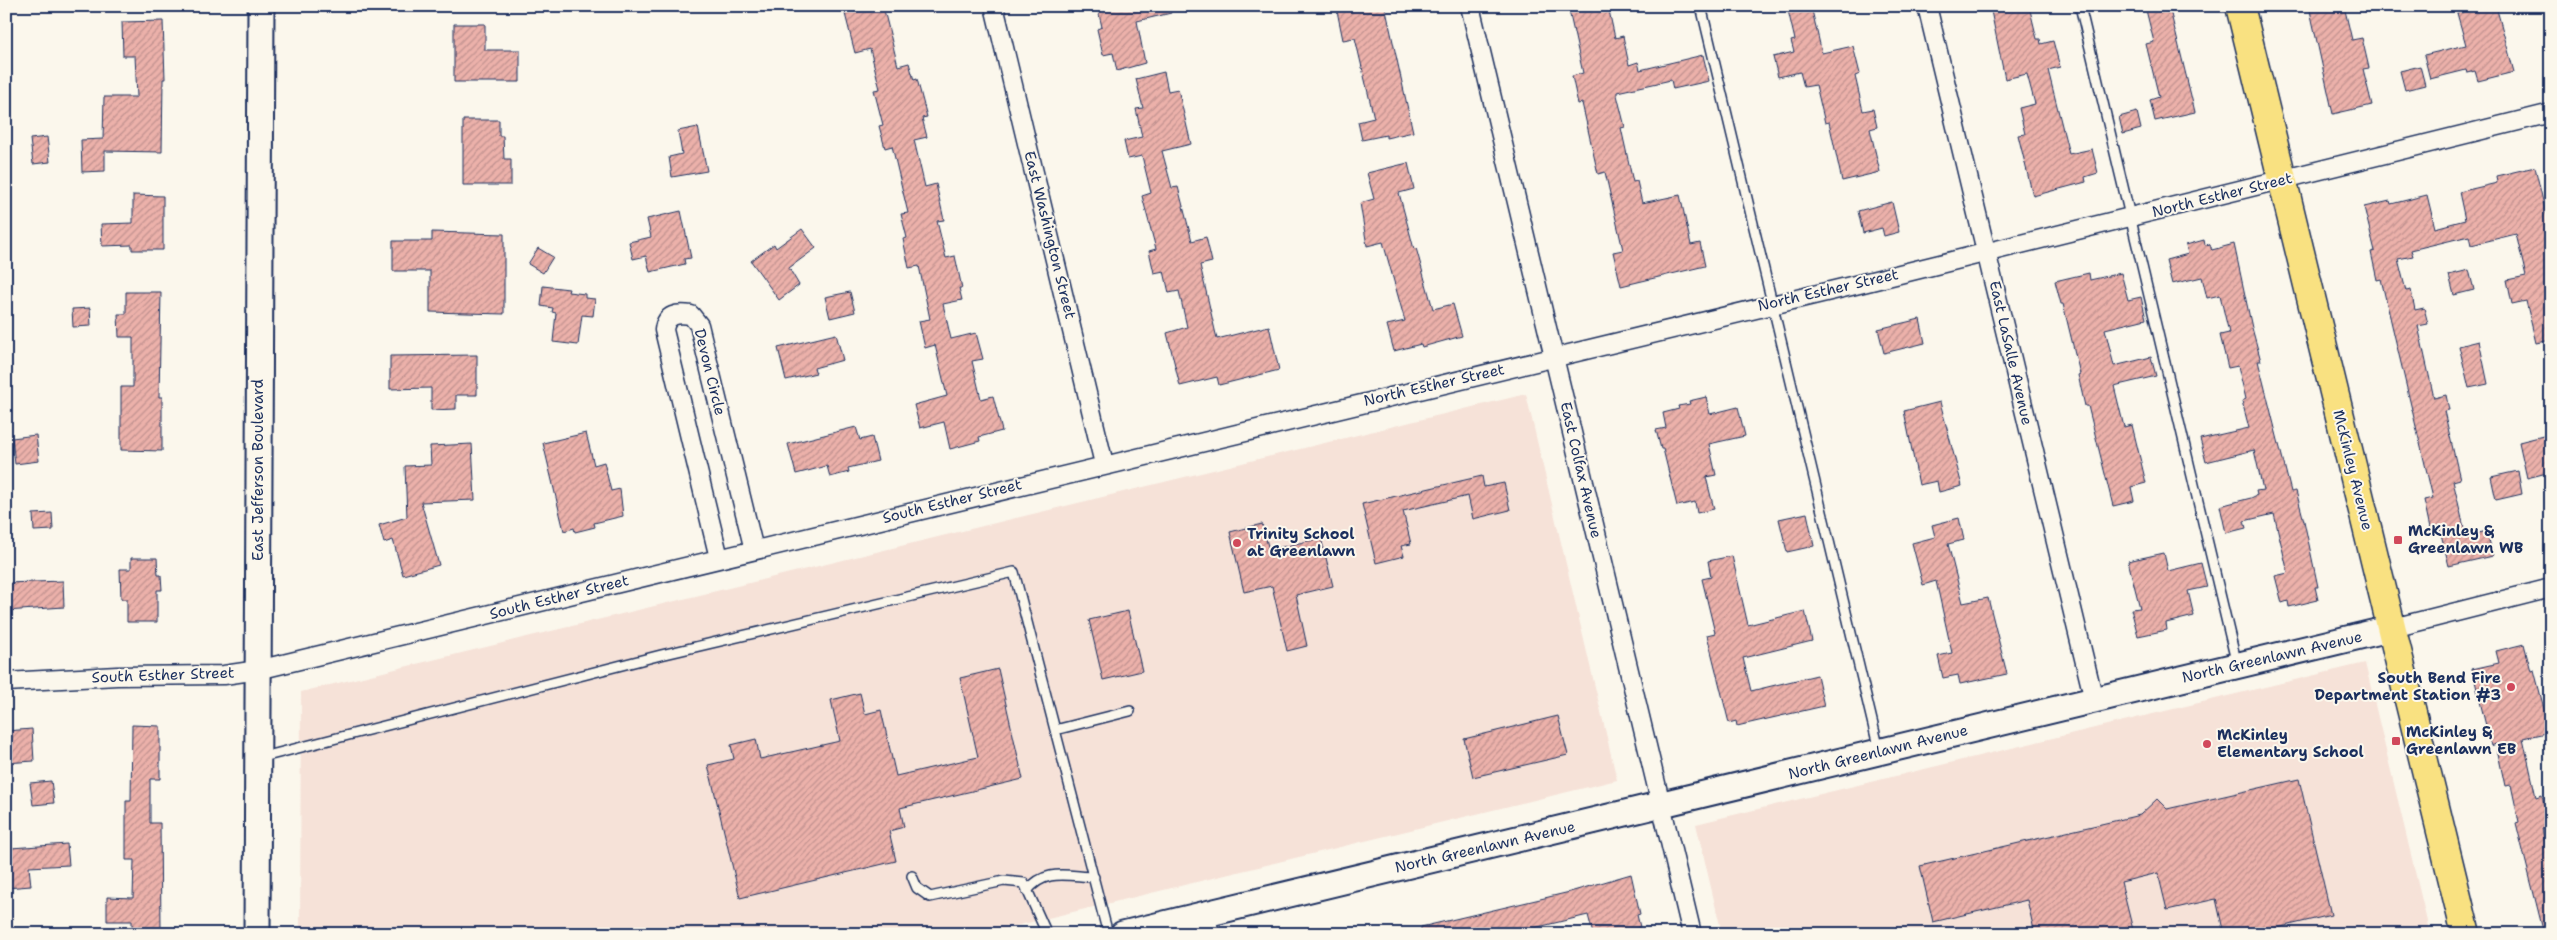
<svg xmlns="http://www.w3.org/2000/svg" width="2557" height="940" viewBox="0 0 2557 940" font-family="'Shantell Sans',sans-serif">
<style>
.built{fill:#f6e2d8}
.building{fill:url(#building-hatch);stroke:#1b2f5e}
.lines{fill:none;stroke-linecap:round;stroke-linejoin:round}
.lane-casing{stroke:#1b2f5e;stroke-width:12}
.street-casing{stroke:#1b2f5e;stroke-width:21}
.secondary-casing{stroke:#1b2f5e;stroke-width:29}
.primary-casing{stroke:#1b2f5e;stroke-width:31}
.lane{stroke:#fbf7ec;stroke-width:9}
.street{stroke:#fbf7ec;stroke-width:18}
.secondary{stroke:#fbf7ec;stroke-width:25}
.primary{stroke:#f9e181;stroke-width:28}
.poi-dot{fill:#d1495b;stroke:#fbf7ec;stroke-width:2}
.labels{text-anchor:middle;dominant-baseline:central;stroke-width:4;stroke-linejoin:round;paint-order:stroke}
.street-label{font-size:15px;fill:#1b2f5e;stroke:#fbf7ec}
.poi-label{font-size:15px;font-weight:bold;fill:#1b2f5e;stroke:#fbf7ec;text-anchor:start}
</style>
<defs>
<pattern id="building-hatch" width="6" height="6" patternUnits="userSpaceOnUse" patternTransform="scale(1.25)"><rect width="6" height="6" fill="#ecb1aa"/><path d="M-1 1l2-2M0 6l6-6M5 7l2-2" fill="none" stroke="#be908e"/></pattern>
</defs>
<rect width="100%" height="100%" fill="#fbf7ec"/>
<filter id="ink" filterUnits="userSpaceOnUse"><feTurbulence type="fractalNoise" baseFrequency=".02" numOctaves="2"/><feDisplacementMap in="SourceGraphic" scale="10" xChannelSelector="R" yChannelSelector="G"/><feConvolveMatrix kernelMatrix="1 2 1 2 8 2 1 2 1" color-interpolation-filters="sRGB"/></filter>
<g filter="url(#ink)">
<path class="built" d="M1526 394 1617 780 982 934H300L301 692Z
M2365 663 2430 934H1722L1696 824Z"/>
<path class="building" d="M843 6H883L898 66 909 63 914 80 917 79 927 117 922 118 927 137 914 140 925 187 936 184 944 220 937 221 946 258 955 256 962 288H959L962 300 943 304 951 339 976 333 983 359 972 361 981 399 993 396 1002 431 979 437 980 441 950 449 944 422 920 428 914 405 947 396 935 345 925 348 919 321 930 319 919 266 909 268 903 239 907 238 901 214 908 213 892 146 885 148 879 126 883 125 874 90 880 89 870 49 855 53Z
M1097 6H1170L1171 13 1137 21 1145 63 1117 71 1113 53 1103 55 1097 29 1102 27Z
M1336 6H1385L1413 132 1386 138V135L1362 140 1358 122 1374 118 1355 38 1343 40Z
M1568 6H1608L1615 38 1623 36 1629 65 1638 62 1640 70 1703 55 1709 81 1673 89 1671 80 1617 92V95L1625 127 1621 128 1633 182 1637 181 1642 203 1680 195 1691 245 1700 243 1705 266 1621 286 1613 252 1623 250 1605 172 1598 174 1582 103 1578 104 1572 76 1583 73Z
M1787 6H1811L1822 53 1853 46 1860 74 1855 76 1863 111 1873 109 1877 127 1870 129 1880 172 1842 181 1829 122 1825 123 1816 85 1804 87 1800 72 1778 77 1773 57 1794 52 1791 41 1795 40Z
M1990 6H2029L2037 39H2040L2041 44 2053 41 2060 67 2048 70 2069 154 2092 149 2098 173 2085 177 2086 182 2033 196 2018 135 2025 134 2019 108 2035 104 2027 74 2005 79Z
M2145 6H2169L2195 112 2155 121 2150 100 2159 97 2146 44 2154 42Z
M2309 6H2344L2352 40 2362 38 2369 68 2363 69 2372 105 2333 114Z
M2470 6H2496L2514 72 2478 81 2475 71 2467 73 2466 70 2430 79 2424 55 2466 45 2457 13 2471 10Z
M163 21 165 79H163L162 152 105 151V171L82 172 81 140 103 139 104 97H137L135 56H123L122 22Z
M454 24H485V50H520V82H454Z
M2420 66 2425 85 2405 90 2400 71Z
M1164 72 1168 91 1178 89 1191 144 1162 151 1172 188 1178 187 1192 241 1206 237 1212 262 1200 265 1217 339 1269 326 1279 370 1219 385 1217 377 1180 386 1167 333 1187 327 1179 291 1169 293 1164 271 1154 273 1149 251 1156 249 1142 196 1151 193 1142 156 1128 159 1124 141 1142 137 1136 109 1143 108 1136 79Z
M2137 112 2141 129 2123 134 2119 117Z
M463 120H499V136H503L504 159H511V185H463Z
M698 127 707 171 672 177 669 157 682 154 678 131Z
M47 137 50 162 33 164 30 139Z
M1408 163 1414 189 1399 193 1414 249 1416 248 1433 309 1453 304 1462 336 1422 347 1421 344 1394 351 1387 325 1405 321 1383 242 1367 246 1360 203 1374 199 1367 173Z
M2535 167 2546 214 2551 212V340L2536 343 2526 301 2512 304 2507 280 2526 276 2516 234 2471 245 2469 236 2411 250 2413 256 2398 259 2406 291 2411 290 2415 310 2424 308 2428 324 2418 326 2434 398 2446 395 2449 410 2444 411 2460 479 2453 481 2466 536 2487 531 2493 556 2449 566 2439 526 2430 528 2424 500 2433 498 2381 279 2377 280 2371 252 2375 251 2364 207 2390 201 2391 204 2427 195 2435 228 2465 220 2459 192 2497 183 2496 176Z
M133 195 163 196V250H132V245L102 246 101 224 133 223Z
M1892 202 1899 232 1884 236 1882 228 1863 233 1858 211Z
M681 211 691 258 684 259 685 264 650 272 646 256 633 259 629 242 651 237 647 219Z
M802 229 816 248 789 268 799 285 779 300 751 261 774 244 776 248Z
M432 232 504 234V314L430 312V271H393V241H432Z
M2204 240 2205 245 2210 244 2212 250 2234 244 2252 328 2261 361H2258L2291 492 2296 491 2304 521 2318 587H2315L2318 600 2289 607 2288 601 2282 603 2275 576 2288 573 2274 514 2244 521 2246 528 2226 533 2220 506 2251 498 2257 495 2256 491 2263 490 2254 450 2206 462 2200 439 2249 428 2242 401 2246 399 2238 366 2228 368 2220 335 2229 333 2220 295 2207 298 2202 277 2172 284 2166 260 2188 254 2186 245Z
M538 248 553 257 543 273 528 264Z
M2469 270 2474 290 2454 295 2449 275Z
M2089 273 2090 280 2121 273 2128 300 2141 297 2146 319 2105 329 2114 366 2151 357 2156 376 2114 386 2124 427 2132 425 2146 483 2131 487 2134 501 2113 506 2088 406H2085L2078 375 2080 374 2063 304H2061L2055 281Z
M543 286 569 289 568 292 585 294V298L595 299 593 316 582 315 578 345 553 342 556 313 552 312 553 308 541 306Z
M126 292H161L159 397H162V451L121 450V387H133V337H119L118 314H126Z
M850 292 855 312 830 318 825 297Z
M90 308 91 326 73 327 72 309Z
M1920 319 1925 343 1884 353 1878 329Z
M836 334 843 360 814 368 816 373 786 380 778 348Z
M2479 341 2488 384 2469 388 2459 346Z
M477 355V395H456V409L431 410V388L390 389V356Z
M1706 397 1710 414 1738 407 1745 436 1709 444 1716 475 1706 477 1714 509 1697 513 1695 502 1677 506 1663 449H1661L1656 430 1666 428 1663 413 1679 409 1678 406 1690 404 1689 401Z
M1940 402 1962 486 1939 492 1937 481 1919 485 1904 411Z
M856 427 860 440 872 437 878 461 848 468 849 472 830 477 827 466 796 474 788 444Z
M586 433 594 465 604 462 611 491 620 489 623 516 594 523 595 527 575 532 574 528 564 531 543 443Z
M2551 434V472L2527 478 2519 442Z
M36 435 39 461 15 464 12 438Z
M472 444 475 500 421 502 439 565 403 575 393 540 384 543 379 525 407 517 405 466 431 465 430 446Z
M2518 471 2522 494 2496 500 2491 477Z
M1482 476 1484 487 1504 483 1510 510 1473 519 1468 496 1403 511 1411 544 1401 546 1404 556 1376 563 1362 504Z
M52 513 53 530 34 531 33 514Z
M1807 513 1814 546 1787 552 1779 519Z
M1959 518 1964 540 1948 544 1963 603 1988 598 2007 674 1960 684 1958 675 1943 678 1938 656 1952 653 1936 581 1923 585 1912 543 1935 537 1932 525Z
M1262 524 1269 550 1321 538 1333 586 1296 595 1307 646 1287 651 1272 586 1244 592 1230 532Z
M2164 553 2168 571 2201 563 2207 587 2188 591 2194 616 2166 623 2167 630 2138 636 2131 609 2140 608 2128 561Z
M1732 556 1748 625 1805 611 1812 641 1743 658 1751 691 1817 675 1824 706 1737 726 1736 721 1729 723 1707 635 1715 633 1702 579 1711 577 1708 561Z
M131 558H157L158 575H161L162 590H157V622H127V599H121L120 569H131Z
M63 581 64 607 6 611V583Z
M1128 611 1142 671 1103 680 1089 620Z
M2524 644 2531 671 2534 670 2550 732 2523 738 2536 797 2542 795 2549 827 2542 829 2551 864V934H2544L2516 823 2519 822 2511 785 2505 786 2496 744 2491 746 2472 669 2499 663 2496 651Z
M998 669 1023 779 900 808 904 827 889 831 896 861 740 898 708 765 734 759 731 745 756 739 760 759 840 741 831 700 860 693 865 714 881 710 896 776 978 757 960 678Z
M1558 716 1568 755 1473 777 1464 739Z
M132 725 160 726V779H150V823H160L161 930 132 931V921H107V897L133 898 134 860H126V801H131Z
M32 729 34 761 6 763V731Z
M2299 779 2331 915 2252 934H2224L2216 899 2167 910 2158 873 2121 882 2134 934H2035L2027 900 1933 922 1920 866 2140 815 2157 799 2167 809Z
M51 781 54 803 33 805 30 783Z
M67 844 69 865 29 867 31 886 6 888V862L12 861 11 848Z
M1631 874 1640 914 1637 915 1640 927 1612 934H1593L1588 915 1509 934H1421V927L1570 892Z"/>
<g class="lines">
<g class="lane-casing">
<path id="lane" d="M1701 6 1879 750
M2080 6 2237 665
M1055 730 1130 711
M259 758 661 655 1014 572 1108 934
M912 876 917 888 930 897 1004 881 1024 883 1047 934
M1027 891C1045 868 1067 876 1094 877"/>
</g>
<g class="street-casing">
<path id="street" d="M994 6 1104 464
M1470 6 1692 934
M1927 6 2094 700
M719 558 664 330C666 314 677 313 691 315L699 325 754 550
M2393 628 2551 588
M6 682 117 676 224 675 258 670 1851 286 2551 113
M1205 914 1210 934"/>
</g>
<g class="secondary-casing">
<path id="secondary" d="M257 934 261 6
M1123 934 2393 628"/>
</g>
<g class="primary-casing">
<path id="primary" d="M2240 6 2466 934"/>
</g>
<use href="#lane" class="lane"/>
<use href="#street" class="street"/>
<use href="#secondary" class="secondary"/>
<use href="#primary" class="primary"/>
</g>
</g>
<g class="poi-dot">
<rect x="2393" y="535" width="10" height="10" rx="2.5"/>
<circle cx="1237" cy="543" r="5"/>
<circle cx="2511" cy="687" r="5"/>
<rect x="2391" y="736" width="10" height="10" rx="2.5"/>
<circle cx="2207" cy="744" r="5"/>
</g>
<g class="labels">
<g class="street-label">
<text transform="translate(2222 195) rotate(-14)">North Esther Street</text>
<text transform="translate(1050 235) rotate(76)">East Washington Street</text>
<text transform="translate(1828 290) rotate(-13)">North Esther Street</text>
<text transform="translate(2011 353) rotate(77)">East LaSalle Avenue</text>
<text transform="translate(710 372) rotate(76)">Devon Circle</text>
<text transform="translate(1434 385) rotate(-13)">North Esther Street</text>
<text transform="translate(258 470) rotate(-90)">East Jefferson Boulevard</text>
<text transform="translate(1581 470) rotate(77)">East Colfax Avenue</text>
<text transform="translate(2353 470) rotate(76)">McKinley Avenue</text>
<text transform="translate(952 501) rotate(-14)">South Esther Street</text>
<text transform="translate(559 597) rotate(-14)">South Esther Street</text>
<text transform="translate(2272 657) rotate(-13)">North Greenlawn Avenue</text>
<text transform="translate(163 675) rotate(-2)">South Esther Street</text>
<text transform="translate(1878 752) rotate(-14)">North Greenlawn Avenue</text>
<text transform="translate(1485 847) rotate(-13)">North Greenlawn Avenue</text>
</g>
<g class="poi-label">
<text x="2408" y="531">McKinley &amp;<tspan x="2408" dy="17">Greenlawn WB</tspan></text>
<text x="1247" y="534">Trinity School<tspan x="1247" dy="17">at Greenlawn</tspan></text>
<text x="2501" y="678" text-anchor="end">South Bend Fire<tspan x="2501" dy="17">Department Station #3</tspan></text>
<text x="2406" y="732">McKinley &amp;<tspan x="2406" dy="17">Greenlawn EB</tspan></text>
<text x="2217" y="735">McKinley<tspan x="2217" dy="17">Elementary School</tspan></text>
</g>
</g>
<rect width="2557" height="940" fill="none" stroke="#fbf7ec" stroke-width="25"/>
<rect x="12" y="12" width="2532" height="915" fill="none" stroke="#1b2f5e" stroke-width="2" filter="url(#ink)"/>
</svg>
